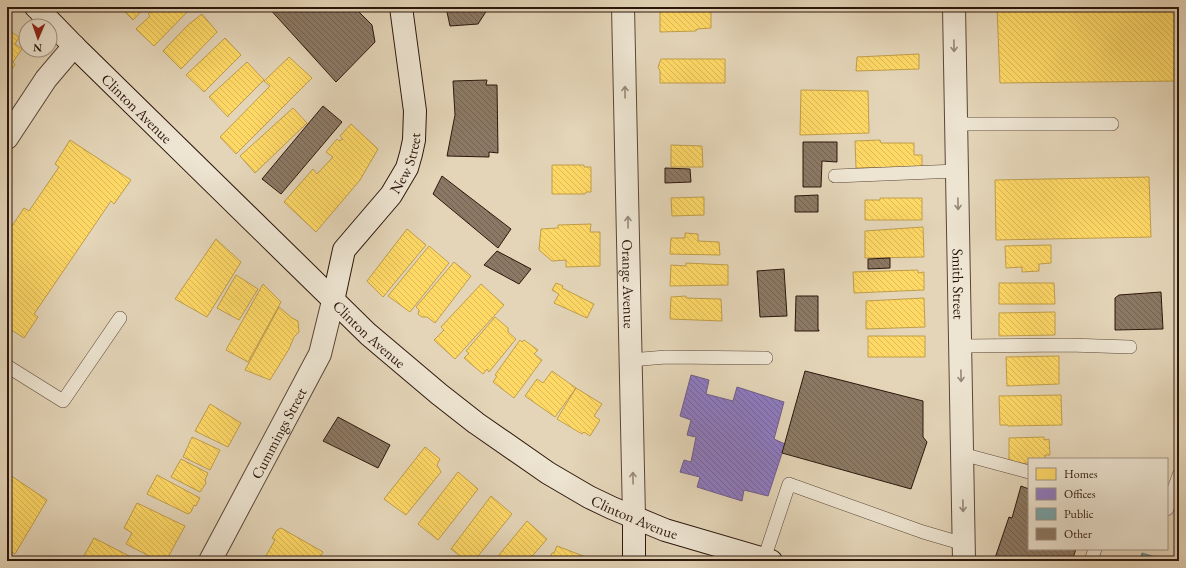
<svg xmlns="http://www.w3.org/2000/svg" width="1186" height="568" viewBox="0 0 1186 568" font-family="'EB Garamond',serif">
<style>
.homes{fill:url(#homes-back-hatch);stroke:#c09e4b}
.offices{fill:url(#offices-back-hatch);stroke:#715d8c}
.public{fill:url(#public-back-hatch);stroke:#607a7e}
.building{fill:url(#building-back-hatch);stroke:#2c160c}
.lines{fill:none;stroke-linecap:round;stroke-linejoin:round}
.lane-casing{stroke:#5a4637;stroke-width:14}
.street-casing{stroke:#5a4637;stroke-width:24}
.secondary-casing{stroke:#2c160c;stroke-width:24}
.lane{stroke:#ede4d1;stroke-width:13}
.street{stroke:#ede4d1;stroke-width:22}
.secondary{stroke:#ede4d1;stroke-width:22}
.oneway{stroke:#968778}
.labels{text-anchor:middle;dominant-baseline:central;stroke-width:4;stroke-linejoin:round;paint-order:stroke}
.street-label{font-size:15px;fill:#2c160c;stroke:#ede4d1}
</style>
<defs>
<pattern id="homes-back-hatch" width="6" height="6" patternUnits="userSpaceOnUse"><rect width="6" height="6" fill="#ffd966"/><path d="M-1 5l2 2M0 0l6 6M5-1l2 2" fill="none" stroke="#dbba57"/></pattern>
<pattern id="offices-back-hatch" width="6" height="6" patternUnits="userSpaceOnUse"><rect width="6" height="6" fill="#8e7cc3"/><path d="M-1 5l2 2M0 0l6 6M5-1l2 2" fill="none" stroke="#74659d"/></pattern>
<pattern id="public-back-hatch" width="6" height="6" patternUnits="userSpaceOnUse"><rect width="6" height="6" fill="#76a5af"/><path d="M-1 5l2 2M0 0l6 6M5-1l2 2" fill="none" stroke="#61858d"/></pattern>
<pattern id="building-back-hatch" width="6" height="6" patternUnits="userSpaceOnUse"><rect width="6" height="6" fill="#8c7965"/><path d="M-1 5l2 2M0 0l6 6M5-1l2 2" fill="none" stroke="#736252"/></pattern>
</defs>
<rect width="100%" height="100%" fill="#e4d5b8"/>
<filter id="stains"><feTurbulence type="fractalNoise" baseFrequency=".005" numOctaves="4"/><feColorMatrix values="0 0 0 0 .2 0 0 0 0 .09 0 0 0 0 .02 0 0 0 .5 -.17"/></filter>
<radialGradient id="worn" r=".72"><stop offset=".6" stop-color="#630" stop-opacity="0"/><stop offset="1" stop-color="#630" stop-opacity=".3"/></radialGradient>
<path class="homes" d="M120 7H145L133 20Z
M155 7H192L154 46 136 29 150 16 148 14Z
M660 7H711V28L697 29 696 31 660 32Z
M997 7H1174L1179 81 1000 83Z
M202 14 217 32 181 69 163 51 188 25Z
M7 29 19 37 15 44 22 49 13 62 15 65 7 75Z
M225 38 241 55 204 92 186 75Z
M919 54V69L856 71 857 57Z
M289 57 312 78 236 154 220 137 270 86 264 81Z
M661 59H725V83H660V71L658 67Z
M247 62 264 80 228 116V117L209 97Z
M801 90 868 91 869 133 800 135Z
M293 108 307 123 255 173 240 156Z
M351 124 378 149 360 180 316 232 284 202 313 169 317 174 333 157 326 152 337 139 339 141 343 139 340 136Z
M70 140 131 180 114 204 111 201 34 314 38 317 24 338 7 327V243L12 235 8 232 24 208 29 211 59 167 55 164Z
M880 140 881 143H914V155H922V167L856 168 855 141Z
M671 145 702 146 703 167H671Z
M552 165H584V167H591V192H586L585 194H552Z
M1149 177 1151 237 996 240 995 180Z
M704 197V215L672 216 671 198Z
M880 198H922V220H865V200H880Z
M591 224 590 232H600V266L566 267V260L552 261 539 250 541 229 558 228V225Z
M923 227 924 257 865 258V231Z
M407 229 426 245 383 297 367 281Z
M685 233 698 234V241L719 242 720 255 670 254 671 238H685Z
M216 239 241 262 207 317 175 299Z
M1051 245V263L1039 264V271L1022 272V267L1006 268 1005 246Z
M429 246 449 263 410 312 388 296Z
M454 262 471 276 435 323 427 317H422L418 314 419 310 416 307Z
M686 263 728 265V285L670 286 671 265 686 266Z
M918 270V273L924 272V290L854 293 853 272Z
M236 275 258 289 239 320 217 308Z
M556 283 563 286 562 288 594 304 587 318 554 303 559 294 552 290Z
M999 283H1054L1055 304H999Z
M263 284 281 302 248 362 226 350Z
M481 284 504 305 455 359 434 340 444 330 441 327Z
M686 296V298L721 299 722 321 670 319 671 297Z
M924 298 925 327 866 329V301Z
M279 307 292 318 298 321 299 332 294 337 289 349 270 380 245 370Z
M1055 312V335L999 336V313Z
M495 317 508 328V332L516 339 489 372 487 369 483 374 464 358 469 353 466 351Z
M868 336H925V357H868Z
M520 340 522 342 524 340 538 350 534 354 542 360 514 398 493 382 497 376 495 375Z
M1059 356V384L1007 386 1006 357Z
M552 371 576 388 555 417 525 396 537 379 543 383Z
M576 388 602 404 594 416 600 420 590 436 584 432 582 434 557 419Z
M1061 395 1062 425 1008 426V425H1000L999 396Z
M210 404 241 423 228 447 195 431Z
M192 437 220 450 210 470 183 457Z
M1044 437V440L1049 439 1050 455H1045V459H1029V463L1009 464V438Z
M425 447 440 459 437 465 441 472 406 515 384 499Z
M181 459 208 473 205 480 206 483 200 492 171 477Z
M458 472 478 489 438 540 418 524Z
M7 473 47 500 15 554 7 549Z
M157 475 200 498 196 506 194 505 191 512 188 514 147 494Z
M491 496 512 514 474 561H467L451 549Z
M137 503 185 526 166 561H159L126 544 132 533 124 528Z
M527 521 547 539 528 561H494Z
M281 528 323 552 318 561H263L275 540 272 538 277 530Z
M94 538 139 561H81Z
M557 546 591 559 590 561H548L552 553H554Z"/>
<path class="offices" d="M691 375 709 380 706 394 733 401 737 387 784 402 774 439 785 444 768 496 744 490 742 501 697 487 700 477 680 472 684 460 691 462 696 437 687 435 691 420 680 416Z"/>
<path class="public" d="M1142 553 1168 561H1140Z"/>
<path class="building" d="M268 7H354L372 25 375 42 336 82Z
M441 7H489L478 24 450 26 447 12Z
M487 80 486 85H497L498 153 489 152V157L447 156 455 115 453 81Z
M323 106 342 122 281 194 262 179Z
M803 142H837V162L822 161 821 187H803Z
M665 168 690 169 691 182 665 183Z
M442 176 511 229 498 248 433 194Z
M818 195V212H795V196Z
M497 251 531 269 519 284 484 265Z
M890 258V268L868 269V259Z
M784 269 787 316 760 317 757 271Z
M1161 292 1163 329 1115 330V298L1119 295Z
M796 296H818V330H819V331H795Z
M805 371 923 401V437L927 442 911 489 782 453Z
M338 417 390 445 378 468 323 441Z
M1021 486 1029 489V549H1076L1072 561H994L1009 517 1012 518Z"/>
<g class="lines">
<g class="lane-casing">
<path id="lane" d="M956 124H1112
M835 176 957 171
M960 346 1069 345 1130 347
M630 360 666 357 766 358
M7 366 63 401 120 318
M962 454 1029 472
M1167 509 1179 475
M764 559 789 484 923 532 964 544
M1091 561 1095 549"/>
</g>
<g class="street-casing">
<g id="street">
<path id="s1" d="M623 7 634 517"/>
<path id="s2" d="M954 7 964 561"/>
<path d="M7 138 46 79 74 46"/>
<path id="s3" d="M210 561 320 354 333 301"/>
</g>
</g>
<g class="secondary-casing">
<g id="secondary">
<path id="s4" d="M36 7 74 46 368 334 439 394 476 423 548 473 589 497 612 508 665 530 771 561"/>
<path id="s5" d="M333 301 344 250 391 195 407 168 411 154 414 140 415 111 401 7"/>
<path d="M634 561V517"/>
</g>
</g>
<use href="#lane" class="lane"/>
<use href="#street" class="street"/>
<use href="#secondary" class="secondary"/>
</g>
<defs><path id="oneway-shaft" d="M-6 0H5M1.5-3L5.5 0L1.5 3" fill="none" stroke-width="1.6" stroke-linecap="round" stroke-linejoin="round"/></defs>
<g class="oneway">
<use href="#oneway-shaft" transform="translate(954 46) rotate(89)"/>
<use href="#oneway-shaft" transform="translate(625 92) rotate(-91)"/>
<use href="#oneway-shaft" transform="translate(958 204) rotate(89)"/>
<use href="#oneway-shaft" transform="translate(628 222) rotate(-91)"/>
<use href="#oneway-shaft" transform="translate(961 376) rotate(89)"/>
<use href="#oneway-shaft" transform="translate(633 478) rotate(-91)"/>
<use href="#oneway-shaft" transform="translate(963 506) rotate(89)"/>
</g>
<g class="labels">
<g class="street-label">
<text stroke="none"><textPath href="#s4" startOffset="143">Clinton Avenue</textPath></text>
<text stroke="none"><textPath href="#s5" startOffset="160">New Street</textPath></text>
<text stroke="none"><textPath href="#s1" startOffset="277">Orange Avenue</textPath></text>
<text stroke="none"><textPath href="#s2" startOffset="277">Smith Street</textPath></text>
<text stroke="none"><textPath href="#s4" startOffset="467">Clinton Avenue</textPath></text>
<text stroke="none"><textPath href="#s3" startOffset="145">Cummings Street</textPath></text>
<text stroke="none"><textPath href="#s4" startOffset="791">Clinton Avenue</textPath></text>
</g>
</g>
<rect width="1186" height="568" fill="none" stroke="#e4d5b8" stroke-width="24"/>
<rect x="8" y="8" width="1170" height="552" fill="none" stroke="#2c160c" stroke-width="2"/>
<rect x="12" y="12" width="1162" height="544" fill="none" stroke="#2c160c"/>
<rect x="1028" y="458" width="140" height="92" fill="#ede4d1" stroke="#a09282"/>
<rect x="1036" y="468" width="20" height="12" fill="#ffd966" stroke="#a09282"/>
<text x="1064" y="478" font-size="12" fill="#2c160c">Homes</text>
<rect x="1036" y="488" width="20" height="12" fill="#8e7cc3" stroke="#a09282"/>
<text x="1064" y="498" font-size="12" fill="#2c160c">Offices</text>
<rect x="1036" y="508" width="20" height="12" fill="#76a5af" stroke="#a09282"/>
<text x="1064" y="518" font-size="12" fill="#2c160c">Public</text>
<rect x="1036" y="528" width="20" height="12" fill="#8c7965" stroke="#a09282"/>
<text x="1064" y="538" font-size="12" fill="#2c160c">Other</text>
<g transform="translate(38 38) rotate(182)"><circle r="19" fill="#ede4d1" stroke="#a09282"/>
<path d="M0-3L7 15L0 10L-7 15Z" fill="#8f2418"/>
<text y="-6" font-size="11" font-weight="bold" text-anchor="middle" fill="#2c160c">N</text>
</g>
<rect width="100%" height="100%" filter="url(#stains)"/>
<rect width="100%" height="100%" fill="url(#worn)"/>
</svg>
